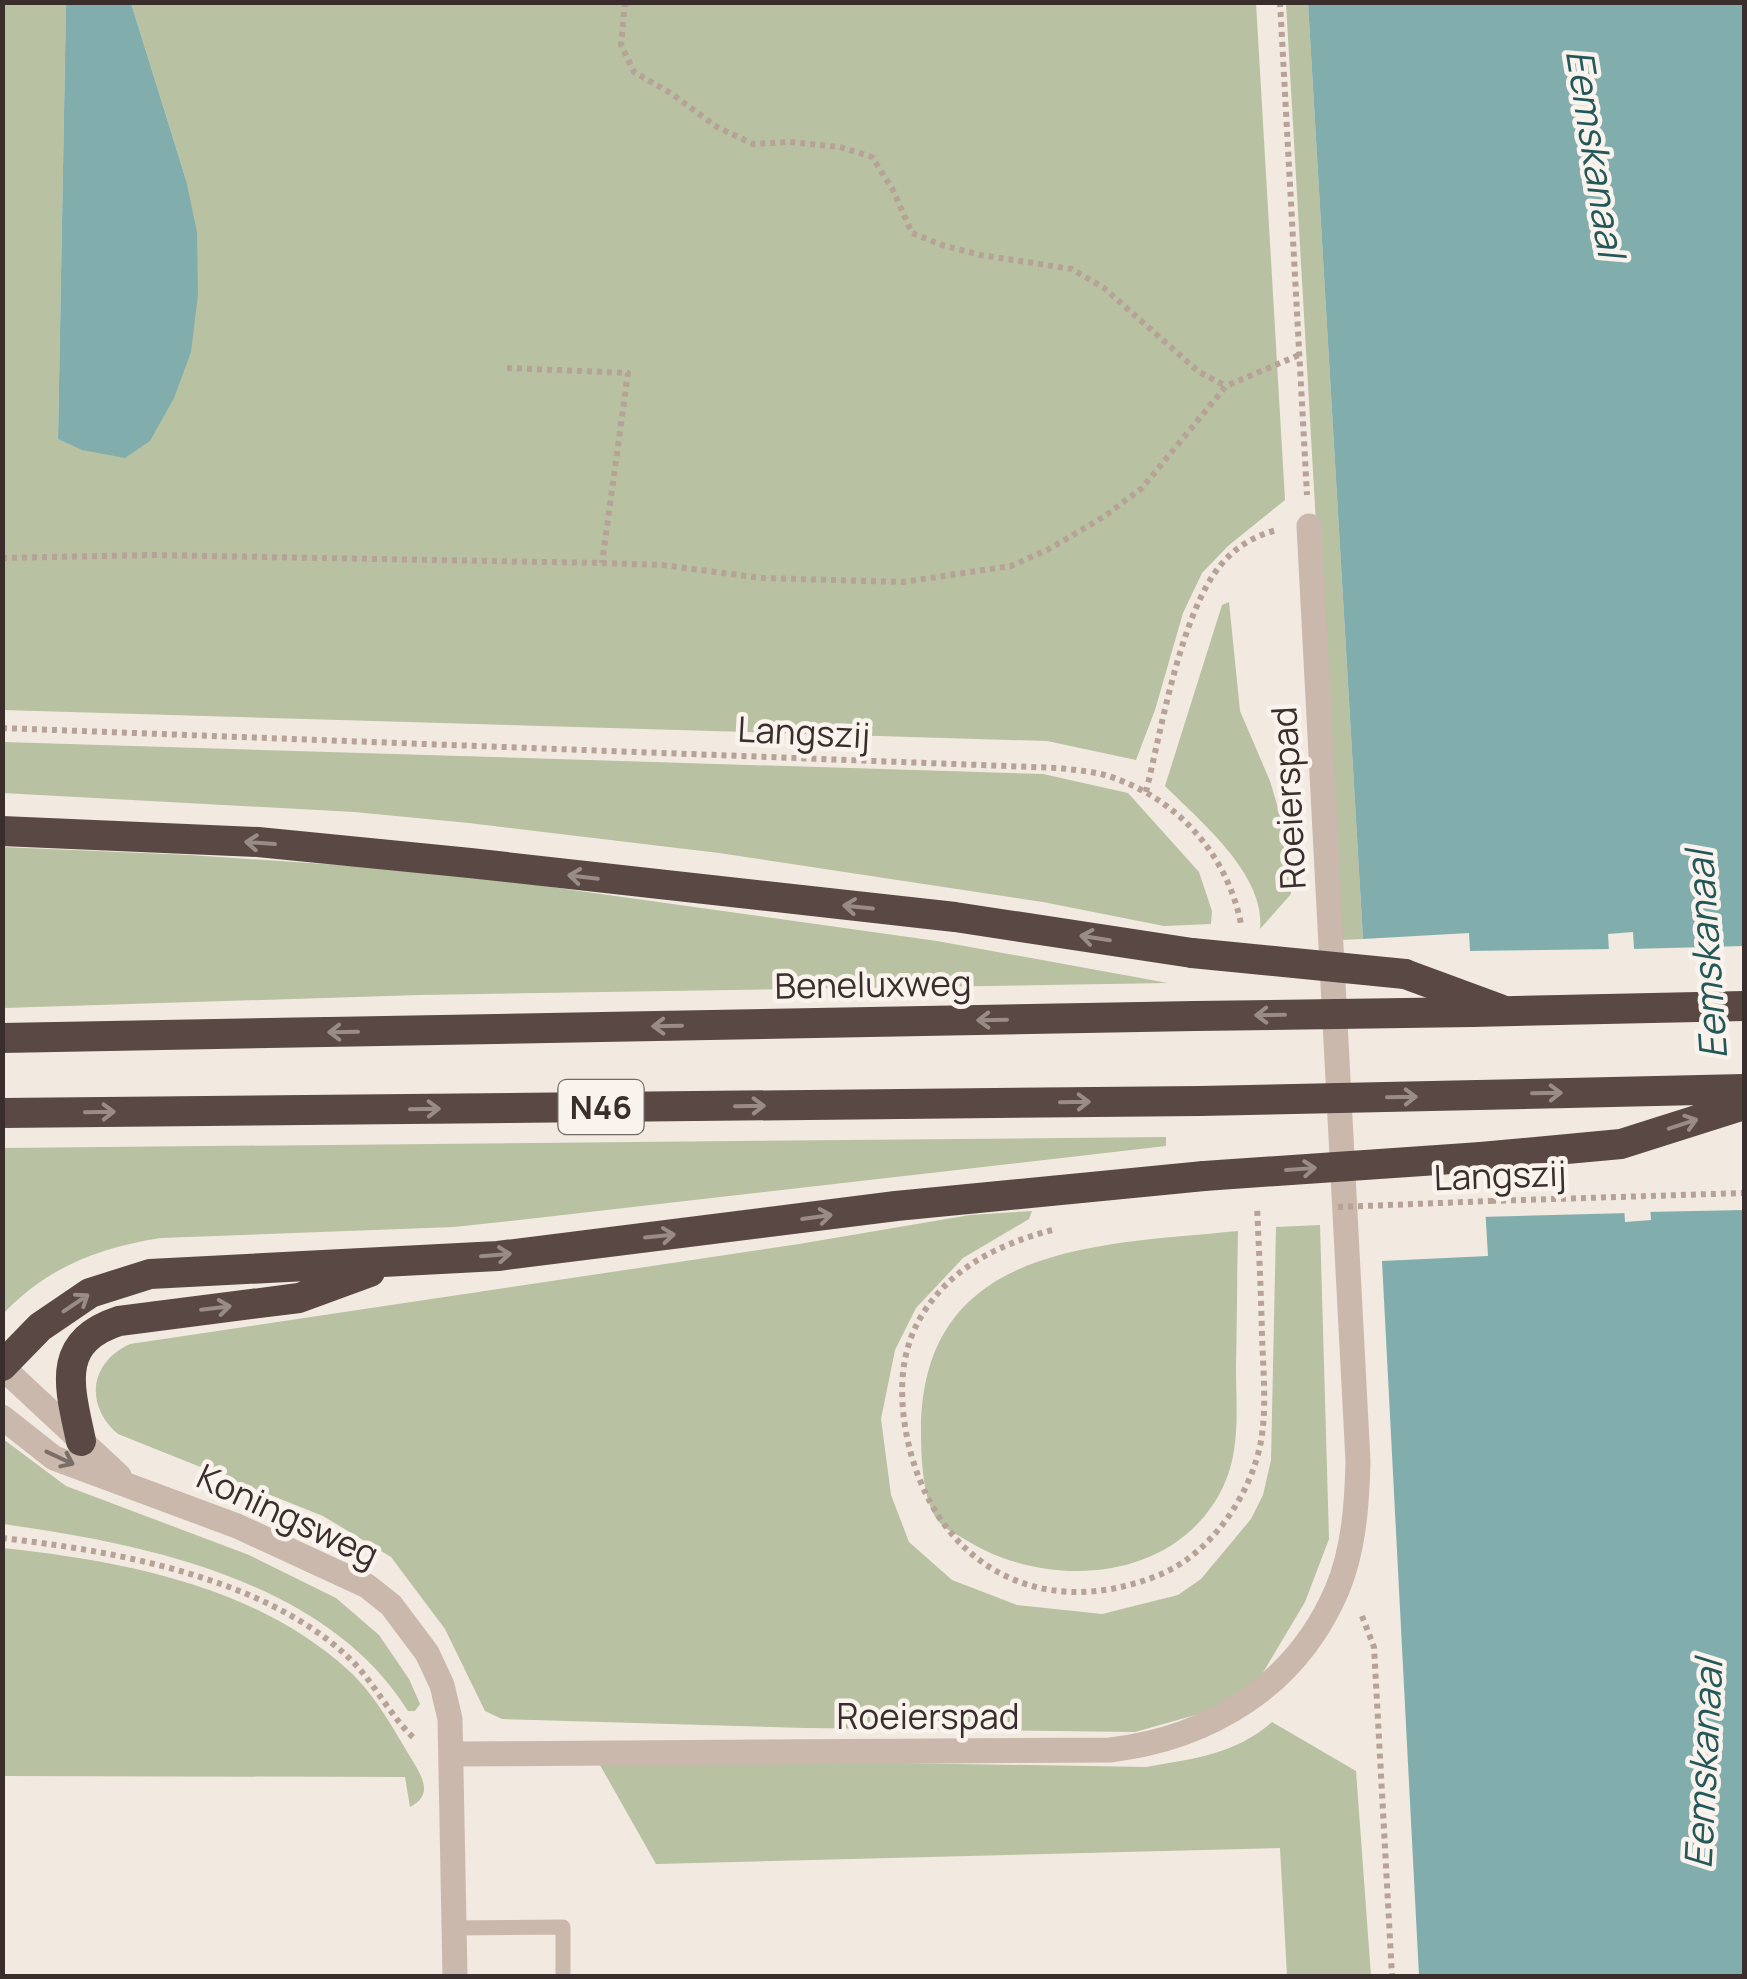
<svg xmlns="http://www.w3.org/2000/svg" width="1747" height="1979" viewBox="0 0 1747 1979" font-family="Manrope,sans-serif">
<style>
.green{fill:#b8c1a1}
.water{fill:#81aead;fill-rule:evenodd}
.pier{fill:#f2e9e1}
.lines{fill:none;stroke-linecap:round;stroke-linejoin:round}
.path{stroke:#b6a297;stroke-width:6;stroke-dasharray:5 5;stroke-linecap:butt}
.lane{stroke:#cab8ad;stroke-width:15}
.street{stroke:#cab8ad;stroke-width:25}
.highway{stroke:#594843;stroke-width:30}
.path-bridge{stroke:#b6a297;stroke-width:6;stroke-dasharray:5 5;stroke-linecap:butt}
.highway-bridge{stroke:#594843;stroke-width:30}
.oneway{stroke:#998c87}
.oneway2{stroke:#7a6c66}
.labels{text-anchor:middle;dominant-baseline:central;stroke-width:9;stroke-linejoin:round;paint-order:stroke}
.shield{fill:#faf3ed;stroke:#736965;stroke-width:2.5}
.shield-label{font-size:32px;font-weight:bold;fill:#392e2b}
.street-label{font-size:35px;fill:#392e2b;stroke:#faf3ed}
.water-label{font-size:38px;font-style:italic;fill:#235858;stroke:#faf3ed}
</style>
<rect width="100%" height="100%" fill="#f2e9e1"/>
<path class="green" d="M3 3H66L58 439 186 180 131 3H1256L1285 500 1228 546 1202 573 1183 613 1155 710 1136 760 1047 741 3 710Z
M1286 3H1308L1363 939 1340 940Z
M1229 602 1240 711 1270 781 1291 852V894L1260 929C1266 875 1200 821 1165 786L1222 605Z
M3 742 1043 774 1128 793 1199 872 1212 911 1211 924 1164 926 1043 902 719 853 469 823 354 812 3 793Z
M2 847 190 855 443 872 937 941 1168 983 419 995 3 1008Z
M1166 1137V1146L528 1219 454 1227 161 1238C100 1247 46 1268 3 1314V1148Z
M1032 1211 1029 1219 963 1258 916 1308 895 1350 881 1419 891 1495 909 1542 952 1580 1017 1605 1102 1614 1178 1595 1201 1579 1251 1519 1263 1495 1271 1460 1276 1227 1320 1225 1329 1539 1305 1602 1255 1686 1213 1710 1135 1732 806 1728 502 1719 485 1711 445 1629 391 1557 323 1516 118 1434C84 1405 90 1362 130 1344L799 1244 970 1215Z
M1238 1231C1237 1277 1237 1322 1236 1368 1236 1407 1241 1450 1223 1487 1177 1583 1048 1591 966 1540 959 1535 947 1531 941 1524 922 1506 921 1454 921 1430 922 1243 1098 1245 1238 1231Z
M3 1439 66 1486 249 1555 336 1598 379 1635 409 1679 420 1704 415 1711H408C326 1580 145 1544 3 1524Z
M3 1548C123 1561 256 1586 348 1670 376 1695 395 1732 414 1763 424 1780 432 1796 410 1807L405 1777 3 1776Z
M1272 1722 1356 1771 1371 1976H1287L1280 1848 656 1864 596 1758 1146 1767C1193 1759 1236 1754 1272 1722Z"/>
<path class="water" d="M66 3H131L186 180 197 232 198 294 191 352 174 398 150 441 125 458 82 450 58 439Z
M1308 3H1744V1976H1419L1382 1261 1488 1256 1469 933 1363 939ZM1633 932 1651 1220 1625 1222 1608 934Z"/>
<path class="pier" d="M1744 946V1210L1645 1212 1630 949Z
M1614 949 1629 1213 1480 1217 1465 951Z"/>
<g class="lines">
<path class="path" d="M625 2 621 45 634 72 672 94 717 127 753 144 790 142 840 147 872 157 892 188 912 233 942 245 980 255 1072 269 1104 288 1199 372 1226 386
M1280 2 1307 495
M507 368 628 373 602 563
M2 558 152 555 602 563 662 565 761 578 903 582 1011 566 1049 549 1105 516 1142 488 1226 386 1299 355
M2 728 1059 768C1074 770 1090 771 1105 775 1175 796 1227 853 1241 924
M1146 792C1161 731 1181 613 1220 566 1234 548 1255 535 1277 530
M1491 1201 1744 1193
M1052 1230C1000 1244 951 1267 922 1315 900 1351 899 1392 906 1432 930 1561 1036 1625 1159 1575 1211 1554 1251 1495 1261 1441 1267 1406 1263 1370 1262 1335 1261 1292 1259 1249 1257 1206
M2 1538C114 1551 263 1577 348 1657 374 1681 390 1717 416 1740
M1362 1616 1374 1647 1392 1976"/>
<path class="lane" d="M454 1928 563 1927V1976"/>
<path class="street" d="M2 1367 119 1476
M2 1417 54 1458 237 1526 367 1586 391 1605 427 1653 442 1685 450 1719 455 1976
M452 1754 1110 1750C1210 1738 1296 1686 1337 1590 1354 1550 1357 1503 1358 1461L1309 526"/>
<path class="highway" d="M2 831 258 842 470 863 955 917 1192 953
M1405 974 1500 1009
M1472 1012 1744 1006
M2 1038 1195 1016
M1478 1095 1744 1089
M2 1113 1200 1101
M1481 1157 1621 1144 1744 1105
M2 1366 40 1327 90 1293 150 1274 498 1256 896 1206 1204 1176
M81 1441C70 1388 54 1342 119 1321L299 1298 370 1272"/>
<path class="path-bridge" d="M1338 1207 1491 1201"/>
<path class="highway-bridge" d="M1192 953 1405 974
M1195 1016 1472 1012
M1200 1101 1478 1095
M1204 1176 1481 1157"/>
</g>
<defs><path id="oneway-shaft" d="M-6 0H5M1.5-3L5.5 0L1.5 3" fill="none" stroke-width="1.6" stroke-linecap="round" stroke-linejoin="round" transform="scale(2.5)"/></defs>
<g class="oneway">
<use href="#oneway-shaft" transform="translate(260 843) rotate(-176)"/>
<use href="#oneway-shaft" transform="translate(583 877) rotate(-173)"/>
<use href="#oneway-shaft" transform="translate(858 907) rotate(-174)"/>
<use href="#oneway-shaft" transform="translate(1095 938) rotate(-171)"/>
<use href="#oneway-shaft" transform="translate(1270 1015) rotate(179)"/>
<use href="#oneway-shaft" transform="translate(992 1020) rotate(179)"/>
<use href="#oneway-shaft" transform="translate(667 1026) rotate(179)"/>
<use href="#oneway-shaft" transform="translate(343 1032) rotate(179)"/>
<use href="#oneway-shaft" transform="translate(1547 1093) rotate(-1)"/>
<use href="#oneway-shaft" transform="translate(1402 1097) rotate(-1)"/>
<use href="#oneway-shaft" transform="translate(1075 1102) rotate(-1)"/>
<use href="#oneway-shaft" transform="translate(750 1106) rotate(-1)"/>
<use href="#oneway-shaft" transform="translate(425 1109) rotate(-1)"/>
<use href="#oneway-shaft" transform="translate(100 1112) rotate(-1)"/>
<use href="#oneway-shaft" transform="translate(1683 1124) rotate(-18)"/>
<use href="#oneway-shaft" transform="translate(1301 1169) rotate(-4)"/>
<use href="#oneway-shaft" transform="translate(817 1217) rotate(-8)"/>
<use href="#oneway-shaft" transform="translate(660 1236) rotate(-6)"/>
<use href="#oneway-shaft" transform="translate(496 1255) rotate(-5)"/>
<use href="#oneway-shaft" transform="translate(76 1303) rotate(-34)"/>
<use href="#oneway-shaft" transform="translate(216 1308) rotate(-7)"/>
</g>
<use class="oneway2" href="#oneway-shaft" transform="translate(60 1458) rotate(25)"/>
<g class="labels">
<rect class="shield" x="558.5" y="1080" width="85" height="54" rx="8"/>
<g class="shield-label">
<text x="601" y="1107">N46</text>
</g>
<g class="street-label">
<text transform="translate(804 732) rotate(3)">Langszij</text>
<text transform="translate(1288 798) rotate(-93)">Roeierspad</text>
<text transform="translate(873 984) rotate(-1)">Beneluxweg</text>
<text transform="translate(1500 1175) rotate(-2)">Langszij</text>
<text transform="translate(288 1515) rotate(25)">Koningsweg</text>
<text x="928" y="1716">Roeierspad</text>
</g>
<g class="water-label">
<text transform="translate(1597 153) rotate(81)">Eemskanaal</text>
<text transform="translate(1705 955) rotate(-94)">Eemskanaal</text>
<text transform="translate(1702 1764) rotate(-87)">Eemskanaal</text>
</g>
</g>
<rect width="1747" height="1979" fill="none" stroke="#392e2b" stroke-width="10"/>
</svg>
